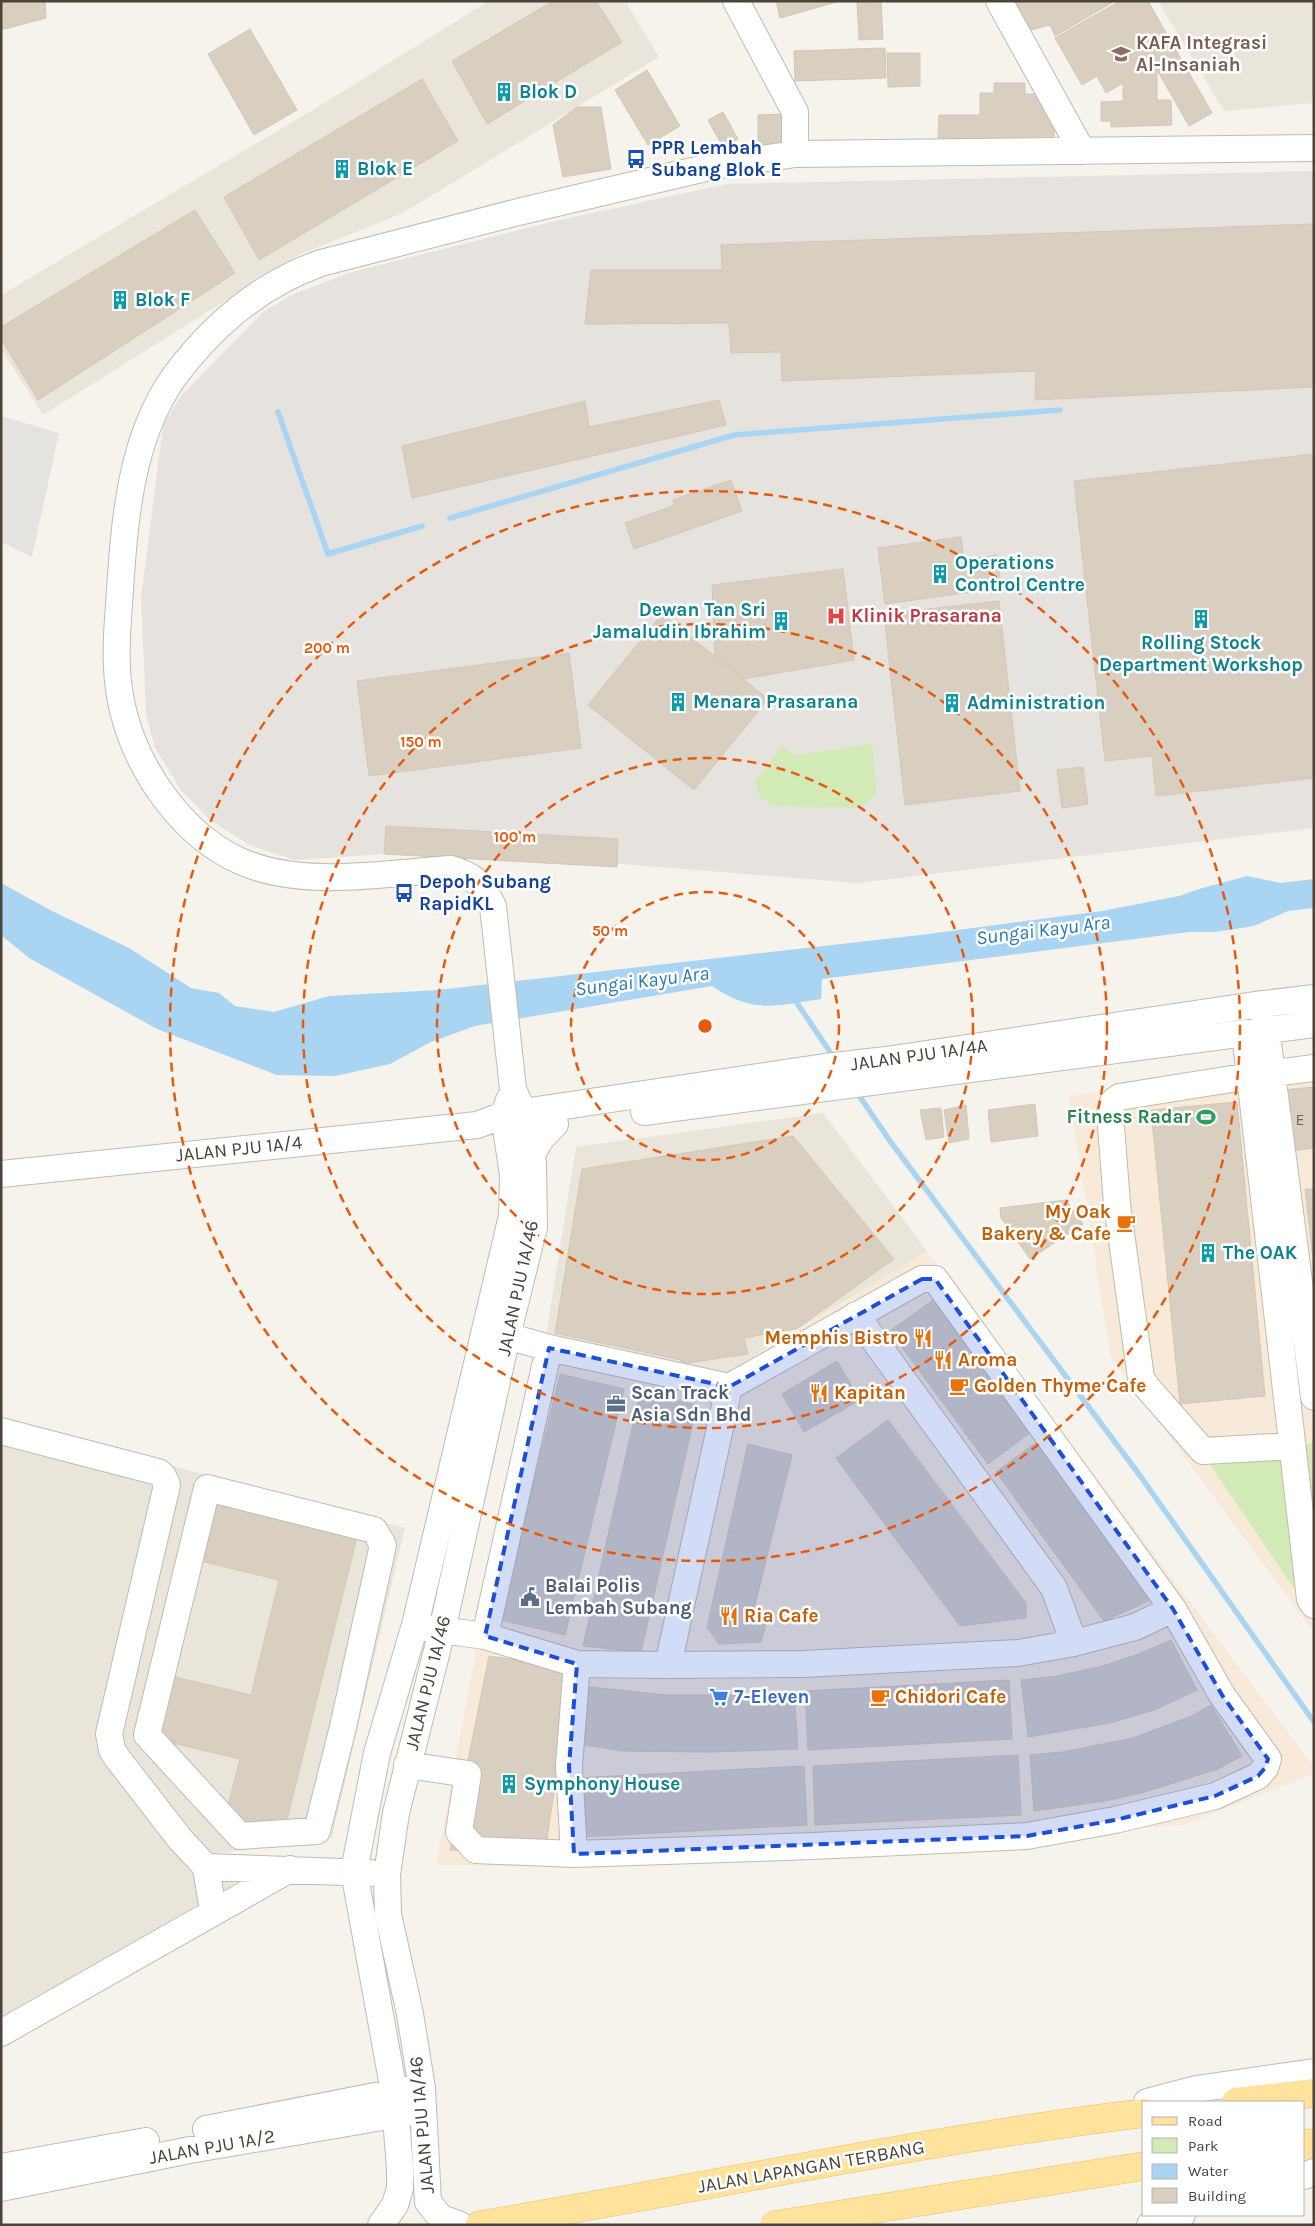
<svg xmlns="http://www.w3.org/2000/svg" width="1315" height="2226" viewBox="0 0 1315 2226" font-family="Karla,sans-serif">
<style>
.residential{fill:#eae5da}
.commercial{fill:#f7ead8}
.industrial{fill:#e6e2dd}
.green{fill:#d2eab5}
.parking{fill:#e5e3e0}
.water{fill:#a9d4f2}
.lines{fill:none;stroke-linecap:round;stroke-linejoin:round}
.stream{stroke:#a9d4f2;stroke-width:5.5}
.building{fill:#d8cfc1;stroke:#d3c7b4}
.minor-casing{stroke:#c2bbae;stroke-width:28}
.major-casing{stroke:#e6c16a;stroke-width:29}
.minor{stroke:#fff;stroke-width:26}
.major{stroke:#ffe39c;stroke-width:28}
.marked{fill:#1d4ed8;fill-opacity:0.2;stroke:#1d4ed8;stroke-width:4;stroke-dasharray:10 6;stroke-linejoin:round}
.ring{fill:none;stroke:#e8590c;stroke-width:2.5;stroke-dasharray:9 6}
.labels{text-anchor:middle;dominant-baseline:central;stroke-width:5;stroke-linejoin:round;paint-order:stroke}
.number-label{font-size:16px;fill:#6e675b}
.education-label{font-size:19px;font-weight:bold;fill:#785e54;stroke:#fff;text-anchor:start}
.culture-label{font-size:19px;font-weight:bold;fill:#0d838f;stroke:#fff;text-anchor:start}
.transit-label{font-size:19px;font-weight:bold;fill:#164399;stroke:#fff;text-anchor:start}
.health-label{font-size:19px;font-weight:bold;fill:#be3a42;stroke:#fff;text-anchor:start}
.street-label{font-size:19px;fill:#4b4439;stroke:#fff}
.leisure-label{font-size:19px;font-weight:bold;fill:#27864d;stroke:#fff;text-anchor:end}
.food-label{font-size:19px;font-weight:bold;fill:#c56008;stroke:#fff;text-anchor:start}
.service-label{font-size:19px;font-weight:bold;fill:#4e5e75;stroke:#fff;text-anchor:start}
.shop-label{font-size:19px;font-weight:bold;fill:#366cbe;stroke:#fff;text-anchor:start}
.water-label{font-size:20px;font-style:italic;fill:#2e7ab2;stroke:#fff}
.centre{fill:#e8590c;stroke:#fff;stroke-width:2.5}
.ring-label{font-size:15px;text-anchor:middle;font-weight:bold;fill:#e8590c;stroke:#fff;stroke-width:5;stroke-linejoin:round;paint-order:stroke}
</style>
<rect width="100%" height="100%" fill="#f6f3ec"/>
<path class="residential" d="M489 1H625L659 57 403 213 301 254 271 272 43 415 1 349V295L316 108Z
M1158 1H1314V103L1224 111Z
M823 1113 927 1251 724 1374 546 1336 576 1147Z
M1 1420 405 1528 332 1837 220 1853 243 1902 1 2044Z"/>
<path class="commercial" d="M1314 1061V1633L1111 1357 1069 1096Z
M927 1251 1314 1767V1774L1184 1825 582 1867 436 1865 481 1624 546 1336 724 1374Z"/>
<path class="industrial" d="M1314 171V828L857 883 511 855 402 853 295 860 249 845 209 819 181 790 155 748 146 714 141 598 163 426 180 397 264 311 296 293 352 272 551 222 727 184Z"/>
<path class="green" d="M872 744 877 792 867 803 856 808 773 806 759 796 755 782 782 746 794 755Z
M1314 1443V1618L1205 1457Z"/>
<path class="parking" d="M1 416 59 433 32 557 1 542Z
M1014 555 1026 559 1046 574 1069 765 1030 771 1007 556Z"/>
<path class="water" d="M1247 876 1281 883 1314 879V908L1288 911 1254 926 1215 932H1189L822 979 821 999C775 1006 753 1014 712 986L475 1026 431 1042 390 1064 335 1076 277 1075 157 1029 29 958 1 935V883L52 911 129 948 191 988 219 993 235 1006 274 1012 329 996 438 990 920 935 1102 911 1179 896 1199 889Z"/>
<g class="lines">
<path class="stream" d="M278 412 328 554 422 526
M450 518 734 435 1060 410
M793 997 834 1058
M856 1091 890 1141 1141 1477 1314 1722"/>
</g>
<path class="building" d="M1 1H45L46 18 1 30Z
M553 1H596L622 42 487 124 452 61Z
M776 1H840L780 18Z
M881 1 883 39 859 40 857 2Z
M1014 1H1115L1055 36 1050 25 1031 30Z
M1120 1H1148L1212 113 1189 126 1157 70V100H1171L1172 125 1111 127V121H1101V102L1123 101V83L1106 93 1097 76 1082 85 1055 38Z
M250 29 297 110 254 135 208 54Z
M885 48 886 78 795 81 794 51Z
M887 53H920V86L888 87Z
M647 70 680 126 648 145 615 90Z
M422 79 458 141 259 260 224 197Z
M994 83H1025V94H1048L1055 105 1054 140 938 138 939 115H980V93H994Z
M577 107H601L611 169 563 177 553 125Z
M723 112 738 139 723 147 708 120Z
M788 114 789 147 758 148V115Z
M195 210 235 273 38 400 1 339V327Z
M1314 224V387L1035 400 1036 371 782 381 781 352 731 353 729 323 585 324 591 270H722L721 245Z
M719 400 726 425 412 498 402 446 585 401 589 427Z
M1314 454V778L1156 796 1152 756 1105 761 1074 481Z
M731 480 742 511 634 549 625 523 675 505 673 500Z
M961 537 964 560 997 555 1001 588 885 604 878 548Z
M843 569 854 660 743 679 715 656 712 585Z
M999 601 1020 791 905 805 884 614Z
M662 614 768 699 694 790 588 705Z
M569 653 581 748 369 776 357 681Z
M1083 767 1088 804 1062 808 1057 770Z
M386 826 618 839 617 867 384 854Z
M1314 1087V1148L1290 1151 1283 1090Z
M1237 1102 1265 1396 1180 1404 1151 1110Z
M1035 1104 1038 1136 991 1142 988 1110Z
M966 1105 969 1139 949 1143 944 1110Z
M941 1108 944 1137 926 1140 920 1110Z
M793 1136 894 1259 798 1328 744 1338 748 1354 681 1364V1360L555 1333 582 1169Z
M1305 1189H1314V1269Z
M1066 1200 1083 1224 1030 1259 1001 1218 1000 1208Z
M937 1297 1034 1430 988 1464 890 1331Z
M837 1361 860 1400 804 1432 782 1394Z
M560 1374 624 1389 565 1635 501 1620Z
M640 1393 697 1405 641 1652 583 1646Z
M888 1420 1026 1603V1618L960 1626 836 1458Z
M1041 1439 1157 1597 1104 1621 996 1472Z
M748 1444 792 1455 753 1613 768 1616 761 1642 719 1644 707 1627Z
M200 1492 359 1529 282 1840 221 1833 240 1759 139 1735 154 1672 251 1695 279 1580 184 1557Z
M1171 1640 1197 1690 1154 1710 1110 1723 1028 1737 1021 1680 1057 1676 1099 1667 1139 1654Z
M489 1656 572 1668 545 1853 450 1850Z
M1009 1680 1012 1739 808 1750 805 1691Z
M580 1686 666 1695H751L794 1691 798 1749 710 1752 624 1751 577 1744Z
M1211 1705 1242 1756 1218 1769 1145 1792 1105 1801 1034 1811 1030 1755 1063 1752 1133 1738 1192 1716Z
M1018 1755 1021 1815 815 1825 813 1766Z
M804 1766 807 1825 579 1837 576 1778Z"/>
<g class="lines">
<g class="minor-casing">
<path id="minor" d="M736 1 795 112V154
M999 1 1082 151
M1264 1012 1314 1397
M1245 1033 1310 1599 1314 1605
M644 1112 1314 1024
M531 1157 540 1140 555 1124
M1 1174 477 1125 504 1115 825 1067 886 1060 1255 1005 1314 998
M856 1315 1054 1588 1074 1643
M507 1336 549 1348 729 1387 922 1279H935L1173 1609 1222 1695 1268 1759 1265 1768 1258 1776 1215 1796 1115 1820 1027 1836 813 1846 574 1854 569 1766 577 1664
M1 1431 158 1472 163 1476 167 1485 109 1734 112 1750 118 1759 180 1839 206 1867 213 1911
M1292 1446 1203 1451 1146 1386 1141 1378 1117 1204 1110 1113 1113 1102 1119 1097 1250 1076 1314 1068
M207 1488 374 1530 383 1545 343 1727 317 1831 240 1836 147 1735Z
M426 1628 485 1636 577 1664 668 1665 803 1664 1018 1653 1074 1643 1135 1627 1173 1609
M485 1636 549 1348
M668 1665 729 1387
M407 1765 468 1774 459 1832 476 1850 574 1854
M206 1867 370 1873
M1 2033 290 1869
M1147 2102 1196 2089 1314 2072
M206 2129 411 2089
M1 2167 146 2141
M1304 2176 1314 2172
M1 2188 190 2150 411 2112
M381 2225 395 2205 400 2188V2169L394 2092 354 1871 377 1753 415 1625 512 1216 513 1175 504 1115 509 1100
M460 2225 441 2218 428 2202 422 2088 410 2014 388 1914 387 1875 396 1813 442 1631 507 1336 534 1227 533 1164 523 1112 513 1089 493 906C481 883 475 876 451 869 385 873 302 889 240 861 184 836 141 775 125 718 114 681 116 642 119 605 124 529 128 442 174 377 212 326 261 284 321 263L518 212 714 166 795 154 1314 148
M1150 2225 1182 2215"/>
</g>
<g class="major-casing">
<path id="major" d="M1236 2102 1314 2093
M1304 2144 1314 2143
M480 2225C701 2189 921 2140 1144 2113
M775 2225 1144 2166"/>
</g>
<use href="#minor" class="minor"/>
<use href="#major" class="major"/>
</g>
<path class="marked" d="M922 1279H935L1173 1609 1222 1695 1268 1759 1265 1768 1258 1776 1215 1796 1115 1820 1027 1836 574 1854 569 1766 577 1664 485 1636 549 1348 729 1387Z"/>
<g class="ring">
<circle cx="705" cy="1026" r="134"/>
<circle cx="705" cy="1026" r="268"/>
<circle cx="705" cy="1026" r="402"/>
<circle cx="705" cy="1026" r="535"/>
</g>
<defs>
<g id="school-bare" transform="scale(1.5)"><path d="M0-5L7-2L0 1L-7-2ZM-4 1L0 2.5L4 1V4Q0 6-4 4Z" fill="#8d6e63" stroke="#fff" stroke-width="2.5" paint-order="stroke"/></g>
<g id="building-bare" transform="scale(1.5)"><path d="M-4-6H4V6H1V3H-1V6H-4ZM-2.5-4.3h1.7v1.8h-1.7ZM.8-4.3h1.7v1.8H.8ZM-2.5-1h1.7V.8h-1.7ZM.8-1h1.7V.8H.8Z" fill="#0f9aa8" stroke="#fff" stroke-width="2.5" paint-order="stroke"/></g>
<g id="bus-bare" transform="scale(1.5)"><path d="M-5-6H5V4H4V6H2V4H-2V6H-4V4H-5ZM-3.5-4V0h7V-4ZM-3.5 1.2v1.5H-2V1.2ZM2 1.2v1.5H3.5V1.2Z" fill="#1a4fb4" stroke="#fff" stroke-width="2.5" paint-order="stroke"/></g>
<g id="hospital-bare" transform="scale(1.5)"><path d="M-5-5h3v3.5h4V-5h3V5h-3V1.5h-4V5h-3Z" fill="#e0444e" stroke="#fff" stroke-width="2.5" paint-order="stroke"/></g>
<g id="stadium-bare" transform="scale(1.5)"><path d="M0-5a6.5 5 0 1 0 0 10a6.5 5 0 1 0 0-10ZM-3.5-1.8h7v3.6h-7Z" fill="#2e9e5b" stroke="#fff" stroke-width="2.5" paint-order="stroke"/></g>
<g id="cafe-bare" transform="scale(1.5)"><path d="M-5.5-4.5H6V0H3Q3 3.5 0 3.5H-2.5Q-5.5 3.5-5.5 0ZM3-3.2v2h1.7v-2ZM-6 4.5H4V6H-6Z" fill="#e8710a" stroke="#fff" stroke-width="2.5" paint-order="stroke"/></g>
<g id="restaurant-bare" transform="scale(1.5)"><path d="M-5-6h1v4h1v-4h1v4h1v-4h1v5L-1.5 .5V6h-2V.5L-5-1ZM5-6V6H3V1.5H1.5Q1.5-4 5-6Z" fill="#e8710a" stroke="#fff" stroke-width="2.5" paint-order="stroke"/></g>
<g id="office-bare" transform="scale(1.5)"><path d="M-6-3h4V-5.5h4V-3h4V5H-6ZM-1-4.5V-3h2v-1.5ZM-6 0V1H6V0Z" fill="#5c6f8a" stroke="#fff" stroke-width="2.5" paint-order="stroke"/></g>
<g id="civic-bare" transform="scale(1.5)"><path d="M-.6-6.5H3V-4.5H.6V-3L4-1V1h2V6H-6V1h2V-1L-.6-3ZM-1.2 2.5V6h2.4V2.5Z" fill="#5c6f8a" stroke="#fff" stroke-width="2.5" paint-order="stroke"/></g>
<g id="supermarket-bare" transform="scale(1.5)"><path d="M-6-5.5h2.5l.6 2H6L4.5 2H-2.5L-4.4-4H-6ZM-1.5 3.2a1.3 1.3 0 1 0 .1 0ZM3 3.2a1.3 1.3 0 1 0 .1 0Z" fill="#3f7fe0" stroke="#fff" stroke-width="2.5" paint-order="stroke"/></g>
</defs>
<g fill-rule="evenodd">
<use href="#school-bare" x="1121" y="54"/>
<use href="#building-bare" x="504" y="92"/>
<use href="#bus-bare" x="636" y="159"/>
<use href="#building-bare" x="342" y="169"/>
<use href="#building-bare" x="120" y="300"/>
<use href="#building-bare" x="940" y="574"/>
<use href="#hospital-bare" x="836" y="616"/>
<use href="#building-bare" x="1201" y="619"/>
<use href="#building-bare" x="781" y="621"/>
<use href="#building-bare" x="678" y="702"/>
<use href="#building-bare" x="952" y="703"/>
<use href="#bus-bare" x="404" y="893"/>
<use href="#stadium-bare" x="1206" y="1117"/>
<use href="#cafe-bare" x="1126" y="1223"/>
<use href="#building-bare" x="1208" y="1253"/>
<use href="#restaurant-bare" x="923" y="1338"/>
<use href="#restaurant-bare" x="943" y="1360"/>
<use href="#cafe-bare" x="959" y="1386"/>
<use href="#restaurant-bare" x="819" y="1393"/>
<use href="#office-bare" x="616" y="1404"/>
<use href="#civic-bare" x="530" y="1597"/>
<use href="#restaurant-bare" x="729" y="1616"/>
<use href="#supermarket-bare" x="719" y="1697"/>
<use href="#cafe-bare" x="880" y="1697"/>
<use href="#building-bare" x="509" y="1784"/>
</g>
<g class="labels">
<g class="number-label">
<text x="1300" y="1119">E</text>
</g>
<g class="education-label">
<text x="1136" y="43">KAFA Integrasi<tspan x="1136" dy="22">Al-Insaniah</tspan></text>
</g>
<g class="culture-label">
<text x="519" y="92">Blok D</text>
<text x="357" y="169">Blok E</text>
<text x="135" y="300">Blok F</text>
<text x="955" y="563">Operations<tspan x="955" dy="22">Control Centre</tspan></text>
<text x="766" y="610" text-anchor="end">Dewan Tan Sri<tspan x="766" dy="22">Jamaludin Ibrahim</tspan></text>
<text x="1201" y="643" text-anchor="middle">Rolling Stock<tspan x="1201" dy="22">Department Workshop</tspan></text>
<text x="693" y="702">Menara Prasarana</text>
<text x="967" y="703">Administration</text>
<text x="1223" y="1253">The OAK</text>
<text x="524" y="1784">Symphony House</text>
</g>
<g class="transit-label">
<text x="651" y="148">PPR Lembah<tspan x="651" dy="22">Subang Blok E</tspan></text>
<text x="419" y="882">Depoh Subang<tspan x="419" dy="22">RapidKL</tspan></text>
</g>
<g class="health-label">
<text x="851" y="616">Klinik Prasarana</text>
</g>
<g class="street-label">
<text transform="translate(919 1055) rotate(-8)">JALAN PJU 1A/4A</text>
<text transform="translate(239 1149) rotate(-6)">JALAN PJU 1A/4</text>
<text transform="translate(518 1288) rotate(-78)">JALAN PJU 1A/46</text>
<text transform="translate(428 1683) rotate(-76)">JALAN PJU 1A/46</text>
<text transform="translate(422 2125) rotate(-95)">JALAN PJU 1A/46</text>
<text transform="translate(212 2147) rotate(-10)">JALAN PJU 1A/2</text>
<text transform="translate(811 2167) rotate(-10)">JALAN LAPANGAN TERBANG</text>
</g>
<g class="leisure-label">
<text x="1191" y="1117">Fitness Radar</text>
</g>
<g class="food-label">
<text x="1111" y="1212" text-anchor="end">My Oak<tspan x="1111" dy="22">Bakery &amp; Cafe</tspan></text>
<text x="908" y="1338" text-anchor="end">Memphis Bistro</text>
<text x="958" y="1360">Aroma</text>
<text x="974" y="1386">Golden Thyme Cafe</text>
<text x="834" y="1393">Kapitan</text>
<text x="744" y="1616">Ria Cafe</text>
<text x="895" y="1697">Chidori Cafe</text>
</g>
<g class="service-label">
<text x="631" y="1393">Scan Track<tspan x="631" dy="22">Asia Sdn Bhd</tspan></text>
<text x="545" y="1586">Balai Polis<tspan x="545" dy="22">Lembah Subang</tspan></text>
</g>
<g class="shop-label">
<text x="734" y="1697">7-Eleven</text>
</g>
<g class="water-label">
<text transform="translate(1043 930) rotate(-7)">Sungai Kayu Ara</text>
<text transform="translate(642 981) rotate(-7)">Sungai Kayu Ara</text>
</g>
</g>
<circle cx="705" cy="1026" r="8" class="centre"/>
<g class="ring-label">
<text x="327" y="653">200 m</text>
<text x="421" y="747">150 m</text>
<text x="515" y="842">100 m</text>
<text x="610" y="936">50 m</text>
</g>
<rect width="1315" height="2226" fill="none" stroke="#4b4439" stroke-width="5"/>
<rect x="1142" y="2101" width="162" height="115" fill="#ffffff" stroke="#b7b4b0"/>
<rect x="1152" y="2117" width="25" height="8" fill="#ffe39c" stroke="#b7b4b0"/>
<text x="1188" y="2126" font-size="15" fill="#4b4439">Road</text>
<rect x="1152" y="2138" width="25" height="15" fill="#d2eab5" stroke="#b7b4b0"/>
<text x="1188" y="2151" font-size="15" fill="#4b4439">Park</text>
<rect x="1152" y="2164" width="25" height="15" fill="#a9d4f2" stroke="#b7b4b0"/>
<text x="1188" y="2176" font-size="15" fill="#4b4439">Water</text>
<rect x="1152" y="2188" width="25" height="15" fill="#d8cfc1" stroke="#b7b4b0"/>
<text x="1188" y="2201" font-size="15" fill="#4b4439">Building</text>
</svg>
